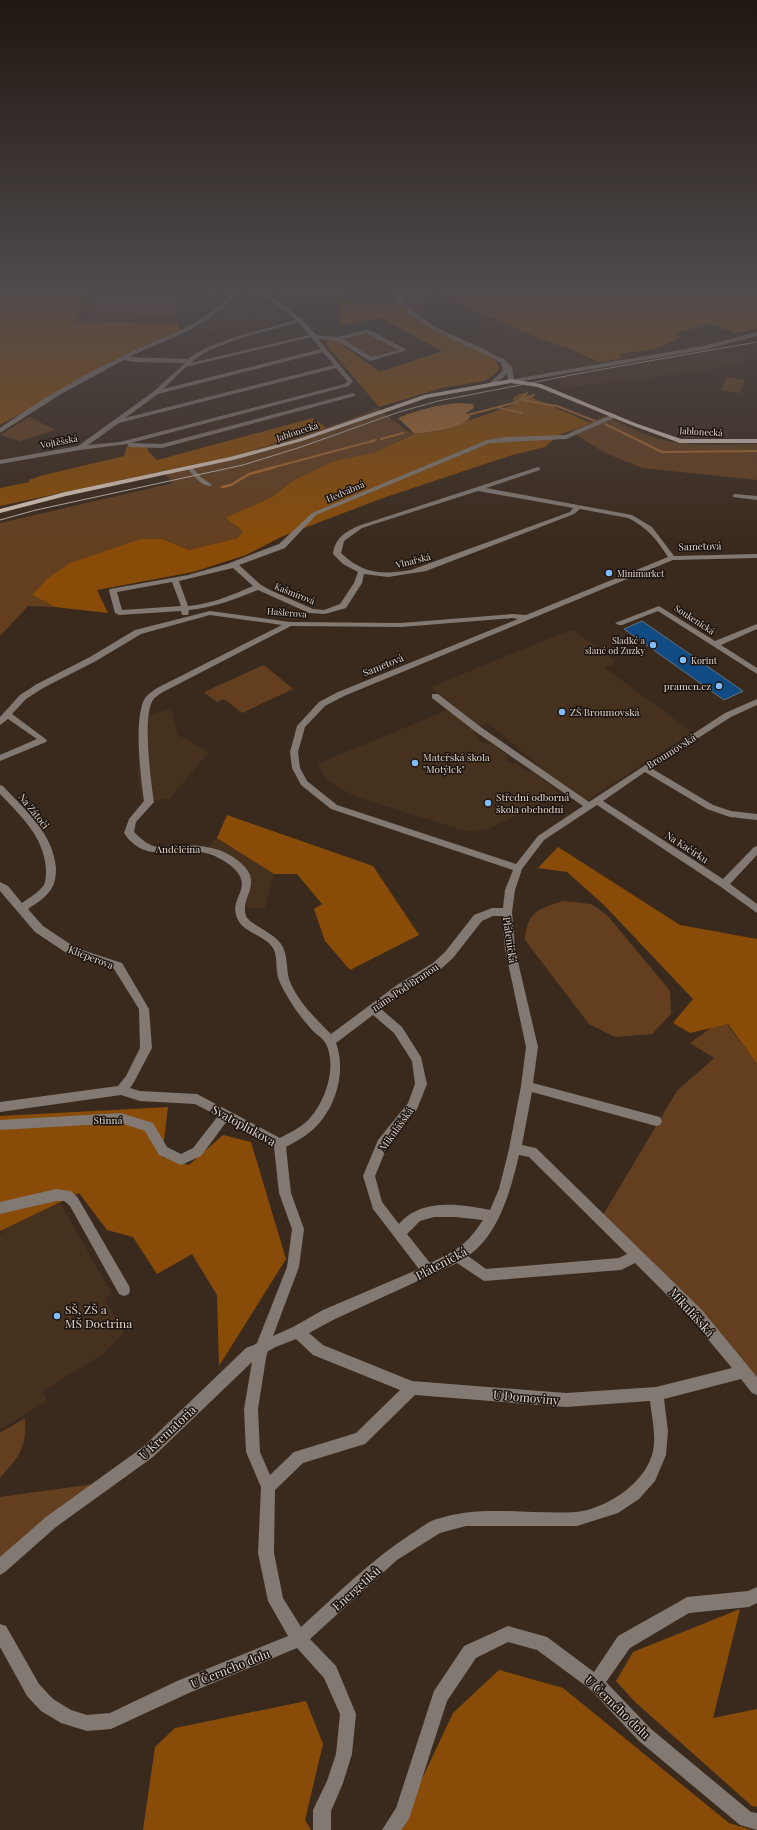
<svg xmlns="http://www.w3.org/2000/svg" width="757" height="1830" viewBox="0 0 757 1830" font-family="'Playfair Display',serif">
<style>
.built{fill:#46311f}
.green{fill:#643f1f}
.forest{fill:#894c08}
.water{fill:#a8682e}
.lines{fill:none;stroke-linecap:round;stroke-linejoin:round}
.stream-far1{stroke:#a8682e;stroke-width:2}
.stream{stroke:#a8682e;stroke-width:2.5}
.building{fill:#104c83;stroke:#627283}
.minor{fill:#827972;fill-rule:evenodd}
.major{fill:#d6c4b6;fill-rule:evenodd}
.tram{stroke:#c0b4ab;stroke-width:1}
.minor-bridge{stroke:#827972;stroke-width:12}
.poi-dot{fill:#83bcfb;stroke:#1c140e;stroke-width:1.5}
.labels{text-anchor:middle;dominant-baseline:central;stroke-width:3;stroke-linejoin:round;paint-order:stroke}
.far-street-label{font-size:9px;fill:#e0d5cd;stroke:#1c140e}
.far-poi-label{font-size:9px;fill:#e0d5cd;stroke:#1c140e;text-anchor:start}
.street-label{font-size:10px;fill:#e0d5cd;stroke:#1c140e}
.poi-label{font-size:10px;fill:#e0d5cd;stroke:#1c140e;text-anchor:start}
.near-street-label{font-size:12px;fill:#e0d5cd;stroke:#1c140e}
.near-poi-label{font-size:12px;fill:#e0d5cd;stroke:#1c140e;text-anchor:start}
</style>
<rect width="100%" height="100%" fill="#3a2a1d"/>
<path class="built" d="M97 289H206V291L213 295 223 296 216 305 177 323 75 322 85 300 82 295Z
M243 289H251L290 315V319L233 337 195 329 206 323 231 304Z
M344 289H394L400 301 367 304 340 300Z
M474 311 599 362 623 358 618 354 655 349 663 345 671 350 736 333 757 345V358L708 370 564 388 554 373 520 379 513 368 502 360 477 348 479 320 472 313Z
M570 630 576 632 614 660 612 665 605 668 692 732 588 800 575 796 489 724 480 727 431 687Z
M171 709 178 735 209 752 169 799 142 801 138 776 141 718Z
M450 709 474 729 473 732 482 743 491 744 509 756 505 760 512 764 515 762 523 770 534 772 560 794 486 830 465 831 354 796 327 780 317 764Z
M217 838 274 874 265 908H246L251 879 241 867 208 847Z
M59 1201 112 1294 104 1298 124 1333 103 1354 43 1391 47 1401 0 1430V1234L3 1233 1 1229Z"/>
<path class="green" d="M305 289H313L318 294 287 299 281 293Z
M394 289H441L421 303 427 317 419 319 397 298Z
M105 298C122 297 173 293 185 305L183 309 174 315H183L182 317H138L136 319 81 317 82 315H90L85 310 90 303Z
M366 332 400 349 370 357 339 339Z
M726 377 745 380 740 393 721 390Z
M378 408 407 431 415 434 375 452 331 462 294 480 272 497 225 518 243 531 238 538 189 550 162 539 32 595 55 607 28 606 0 636V523L173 483 162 471C236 456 308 437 378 408Z
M605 416C625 425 646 437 668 441 697 447 728 444 757 444V480L642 468 605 453 570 431Z
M29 417 56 430 20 441 0 435Z
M264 665 293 689 242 713 224 699 217 702 204 692Z
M563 901 591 904 607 915 670 991 671 1014 652 1034 615 1037 589 1024 525 940C527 911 539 909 563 901Z
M723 1019 757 1064V1379L603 1215 677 1091 714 1058 690 1043Z
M25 1418C27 1448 19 1457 0 1478V1433Z
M94 1484 0 1559V1497Z"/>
<path class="forest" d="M0 289H97L96 291H90L82 295 85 300 75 322 177 323 181 330 114 360 0 425Z
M313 289H344L340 300 367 304 400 301 419 319 477 348 498 363 499 369 495 374 484 381 441 388 379 407 324 342 335 340 380 372 442 351 381 318 341 325 340 300 319 296Z
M479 289H757V329L736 333 710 324 675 333 680 338 655 349 619 354 623 358 599 362 565 347 551 343 441 296Z
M522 393 591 423 559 435 545 447 509 456 383 498 283 536 246 555 193 572 97 590 108 613 55 607 32 595 47 579 70 563 141 539H162L189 550 238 538 243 531 225 518 272 497 294 480 331 462 375 452 415 434 439 431 513 405V398Z
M313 418 326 428 233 456 0 506V488L29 482V480L40 476 124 456 127 446 148 447V451L157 460Z
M227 815 373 866 419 935 350 970 325 941 314 909 322 904 297 874H274L217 838Z
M558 847 680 925 757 939V1064L728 1024 690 1033 673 1023 693 999 603 904 567 872 538 868Z
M168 1107 162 1157 189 1165 223 1135 251 1142 286 1259 219 1366 217 1295 192 1254 157 1274 133 1237 107 1230 79 1193 0 1231V1116Z
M740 1609 713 1718 757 1709V1807L752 1806 634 1701 616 1681 633 1652Z
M499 1670 563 1688 729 1823 752 1830H398L453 1713Z
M306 1701 323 1744 305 1820 311 1830H143L155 1747 175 1728Z"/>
<path class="water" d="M460 403 473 404 474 408 466 413 470 417C463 429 428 432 415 434L398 418C418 410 439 404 460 403Z"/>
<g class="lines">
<path class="stream-far1" d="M522 400 557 406 595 421
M522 400 534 395
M500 408 522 413
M464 416 517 402 527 393
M605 424 662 452 757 451
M381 439 403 433
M271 468 376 440"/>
<path class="stream" d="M222 487 231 485 249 474 275 467"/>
</g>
<path class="building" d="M642 621 743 691 724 700 624 629Z"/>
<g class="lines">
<path class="minor" d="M234 289H239C211 328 170 337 129 357L188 359C208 341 269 328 296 320L255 289H260L302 319 316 335 338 337 367 329 407 350 370 361 337 341 318 339 353 381 349 386 131 443 162 444 353 393 355 394V396L162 448 130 447 128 446V444L80 450 0 464V460L78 446 153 392 185 363 134 362 124 360 61 394 0 433V428C38 401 79 377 121 357 161 336 206 327 234 289ZM299 322 309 335 191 363C213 342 269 331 299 322ZM366 333 399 350 371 357 343 339ZM311 337 321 349 163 389 186 367ZM323 352 334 365 125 418 158 394ZM336 368 347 381 345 384 120 442 88 445 119 423Z
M392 289H397C407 319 455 336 482 348 489 351 496 357 504 359L512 367 514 379 703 346 757 332V336L703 350 511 383 508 381 507 373 503 378 493 385 490 383 503 370 501 363C469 343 404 327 392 289Z
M614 414 616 415V417L566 439 490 443 316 515 285 548 239 565 261 585 270 590 313 609 324 610 340 604 354 583 358 572 343 564 333 554C335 538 345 532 358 526L538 467 540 468V470L486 488 632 515 652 527 674 556 757 554V558L673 560 344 696 325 706 305 727 298 752 300 768 307 781 337 805 516 864 538 836 583 806 476 732 432 698V694H438L482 728 589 802 725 713 757 699V705L731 717 651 768 713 805 731 811 757 814V820L730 817 707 809 645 772 603 801 723 879 754 847 757 846V855L730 884 757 904V913L721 887 597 805 544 840 522 869 515 890 512 912 515 949 538 1047 533 1083 656 1116 660 1117 662 1121 660 1125 656 1126 532 1092 522 1145 536 1148 701 1309 757 1377V1395L752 1393 741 1379 664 1399 668 1431 666 1455 655 1481 639 1499 618 1513 577 1526H466L440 1533 397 1560 310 1639 336 1666 356 1714 352 1754 343 1783 331 1811V1830H313V1810L327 1781 336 1754 340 1714 324 1678 297 1648 189 1693 111 1729 87 1731 61 1723 41 1711 27 1696 0 1647V1624L6 1626 39 1684 53 1699 71 1710 87 1715 110 1713 177 1681 288 1636 268 1601 258 1553 261 1487 246 1452 244 1409 252 1362 153 1457 56 1527 5 1572 0 1575V1557L46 1517 143 1447 246 1348 251 1346 255 1348 287 1267 292 1229 279 1193 274 1147 227 1121 201 1156 181 1165 159 1155 145 1131 121 1123 0 1130V1120L121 1113 153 1123 167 1147 181 1154 193 1148 218 1116 195 1104 140 1101 121 1095 0 1112V1102L118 1086 126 1076 140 1048 139 1009 114 969 68 954 35 932 0 891V882L8 886 22 903C29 898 39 892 44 885 46 880 46 874 46 869 44 837 21 816 0 794V785L3 786C25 810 53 833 56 868 56 877 55 884 50 891 44 899 35 904 28 909L43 926 76 948 122 963 149 1009 152 1048 134 1082 130 1088 140 1091 197 1094 280 1138C291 1132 302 1127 310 1118 326 1100 337 1066 326 1044 323 1038 317 1035 313 1031 303 1020 293 1007 286 994 282 987 278 980 277 972 276 964 277 955 273 948 264 935 245 933 238 920 226 897 258 888 230 865 223 860 214 855 206 853 177 847 145 865 124 833L129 819 144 801C141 778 133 719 145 698 148 694 153 691 157 688L282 625 210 615 141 634 96 661 43 688 26 699 12 714 47 740 46 742 0 761V755L37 739 8 719 0 725V717L20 695 37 684 90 657 135 630 210 611 290 622 401 623 512 614 526 615 668 557C657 540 647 527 628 518L580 509 574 514 426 571 388 577 364 574 362 583 346 608 325 614 309 613 258 590C235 599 213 608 189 610L188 615H182L181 611 119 615 115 613 109 591 110 589 188 575 227 564 279 544 312 513 487 440 507 437 565 435ZM478 491 573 508 570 512 411 570C382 575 363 574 341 553L344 541 362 528ZM233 568 253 586C232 595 211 604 188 606L179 581ZM172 582 181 606 122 610 117 592ZM512 618 518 619 338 692 319 702 297 726 290 752 292 768 301 785 331 809 513 870 505 890 503 908H492L474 915 445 952 433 963 397 985 331 1034C315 1018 297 1001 289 979 286 967 288 954 281 944 273 932 249 924 246 916 240 898 261 886 245 867 228 849 204 844 181 846 171 847 160 849 151 845 144 842 139 837 134 832L136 822 154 802C151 782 142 716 153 700 155 697 160 694 163 692L291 626 401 627ZM493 916H502L505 949 526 1047 521 1086 509 1149 499 1189 490 1210C460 1204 421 1198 399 1224L382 1202 375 1176 387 1147 417 1109 427 1084 421 1057 402 1027 381 1009 405 991 441 969 453 958 482 921ZM373 1015 394 1033 412 1061 415 1084 408 1103 378 1140 363 1176 373 1209 419 1269 323 1310 293 1327 273 1336 299 1267 304 1229 291 1193 286 1147C294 1142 303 1138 310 1132 335 1112 347 1072 336 1043ZM519 1155 529 1157 627 1254 619 1258 486 1269 468 1256C499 1235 511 1189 519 1155ZM434 1217H455L483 1220C466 1246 457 1250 430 1263L407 1234 420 1221ZM457 1263 484 1281 621 1270 635 1263 691 1319 732 1368 656 1387 566 1393 412 1381 323 1345 309 1333 333 1320ZM296 1339 313 1355 400 1390 356 1433 294 1452 270 1475 260 1452 258 1409 266 1358 268 1350ZM415 1395 566 1407 650 1401C652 1419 657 1438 652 1455 643 1485 605 1509 576 1512 530 1515 482 1504 437 1519 428 1521 420 1529 411 1534 371 1560 336 1595 301 1627L283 1598 274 1553 275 1490 303 1463 365 1444Z
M188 467H192L201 477 211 484V486C202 487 194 476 188 469Z
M735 494 757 496V500L733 497V495Z
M659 606 715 641 757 624V629L721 645 757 668V674L658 611 622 625H619L615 623Z
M56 1189 71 1191 78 1198 129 1286 130 1290 129 1294 124 1296 119 1294 70 1206 64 1201H56L0 1214V1202Z
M757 1587V1603L749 1607 689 1613 630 1648 606 1682 651 1729 751 1812 757 1813V1830L740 1825 639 1741 590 1689 537 1650 508 1642 476 1658 447 1701 409 1819 401 1830H382L396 1808 434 1691 464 1646 508 1626 547 1637 594 1672 618 1636 682 1600 687 1597 748 1591Z"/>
<path class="major" d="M511 379 541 384 635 423 681 439H757V443H680L631 425 538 387 511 383 427 398 302 441 233 460 66 496 0 513V509L65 492 230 457 298 439 424 395Z"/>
<path class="tram" d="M0 520 36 510 243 465 301 447 399 412 438 401 592 371 757 342"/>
<path class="minor-bridge" d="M251 1353 269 1344"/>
</g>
<linearGradient id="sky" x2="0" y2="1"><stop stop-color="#201710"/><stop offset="0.53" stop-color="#4f4a4c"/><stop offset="1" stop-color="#4f4a4c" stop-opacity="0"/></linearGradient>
<rect width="757" height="545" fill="url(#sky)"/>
<g class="poi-dot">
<circle cx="609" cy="573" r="4"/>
<circle cx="653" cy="645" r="4"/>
<circle cx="683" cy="660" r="4"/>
<circle cx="719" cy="686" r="4"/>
<circle cx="562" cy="712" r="4"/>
<circle cx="415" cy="763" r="4"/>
<circle cx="488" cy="803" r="4"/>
<circle cx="57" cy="1316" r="4"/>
</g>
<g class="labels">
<g class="far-street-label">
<text transform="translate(297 431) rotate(-18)">Jablonecká</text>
<text transform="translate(701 431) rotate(3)">Jablonecká</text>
<text transform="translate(59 441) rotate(-11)">Vojtěšská</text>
<text transform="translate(345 491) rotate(-23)">Hedvábná</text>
<text transform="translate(413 560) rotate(-14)">Vlnařská</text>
<text transform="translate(295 593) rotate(22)">Kašmírová</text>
<text transform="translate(287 612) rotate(5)">Hašlerova</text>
<text transform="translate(695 619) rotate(33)">Soukenická</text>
</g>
<g class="far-poi-label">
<text x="617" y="573">Minimarket</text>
<text x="645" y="640" text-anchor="end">Sladké a<tspan x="645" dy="10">slané od Zuzky</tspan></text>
<text x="691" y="660">Korint</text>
</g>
<g class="street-label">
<text transform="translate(700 546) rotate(-1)">Sametová</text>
<text transform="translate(383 665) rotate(-22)">Sametová</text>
<text transform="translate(671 751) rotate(-32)">Broumovská</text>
<text transform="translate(34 811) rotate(51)">Na Zátoči</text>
<text transform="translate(687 847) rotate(33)">Na Kačírku</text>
<text x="178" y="849">Andělčina</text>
<text transform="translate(510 940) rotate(82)">Plátenická</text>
<text transform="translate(91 957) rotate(21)">Klicperova</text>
<text transform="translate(405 987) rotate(-34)">nám. Pod Branou</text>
<text x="108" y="1120">Stinná</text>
<text transform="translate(396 1129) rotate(-54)">Mikulášská</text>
</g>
<g class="poi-label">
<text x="711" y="686" text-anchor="end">pramen.cz</text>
<text x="570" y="712">ZŠ Broumovská</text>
<text x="423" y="757">Mateřská škola<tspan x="423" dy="12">"Motýlek"</tspan></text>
<text x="496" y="797">Střední odborná<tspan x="496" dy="12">škola obchodní</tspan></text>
</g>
<g class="near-street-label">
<text transform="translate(244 1125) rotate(29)">Svatoplukova</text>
<text transform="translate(441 1263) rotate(-28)">Plátenická</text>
<text transform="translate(692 1312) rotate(48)">Mikulášská</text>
<text transform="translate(526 1397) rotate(5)">U Domoviny</text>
<text transform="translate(167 1432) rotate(-43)">U Krematoria</text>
<text transform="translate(356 1588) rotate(-42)">Energetiků</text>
<text transform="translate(230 1668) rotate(-22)">U Černého dolu</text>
<text transform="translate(618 1707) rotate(44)">U Černého dolu</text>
</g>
<g class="near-poi-label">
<text x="65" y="1309">SŠ, ZŠ a<tspan x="65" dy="14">MŠ Doctrina</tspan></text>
</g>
</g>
</svg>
